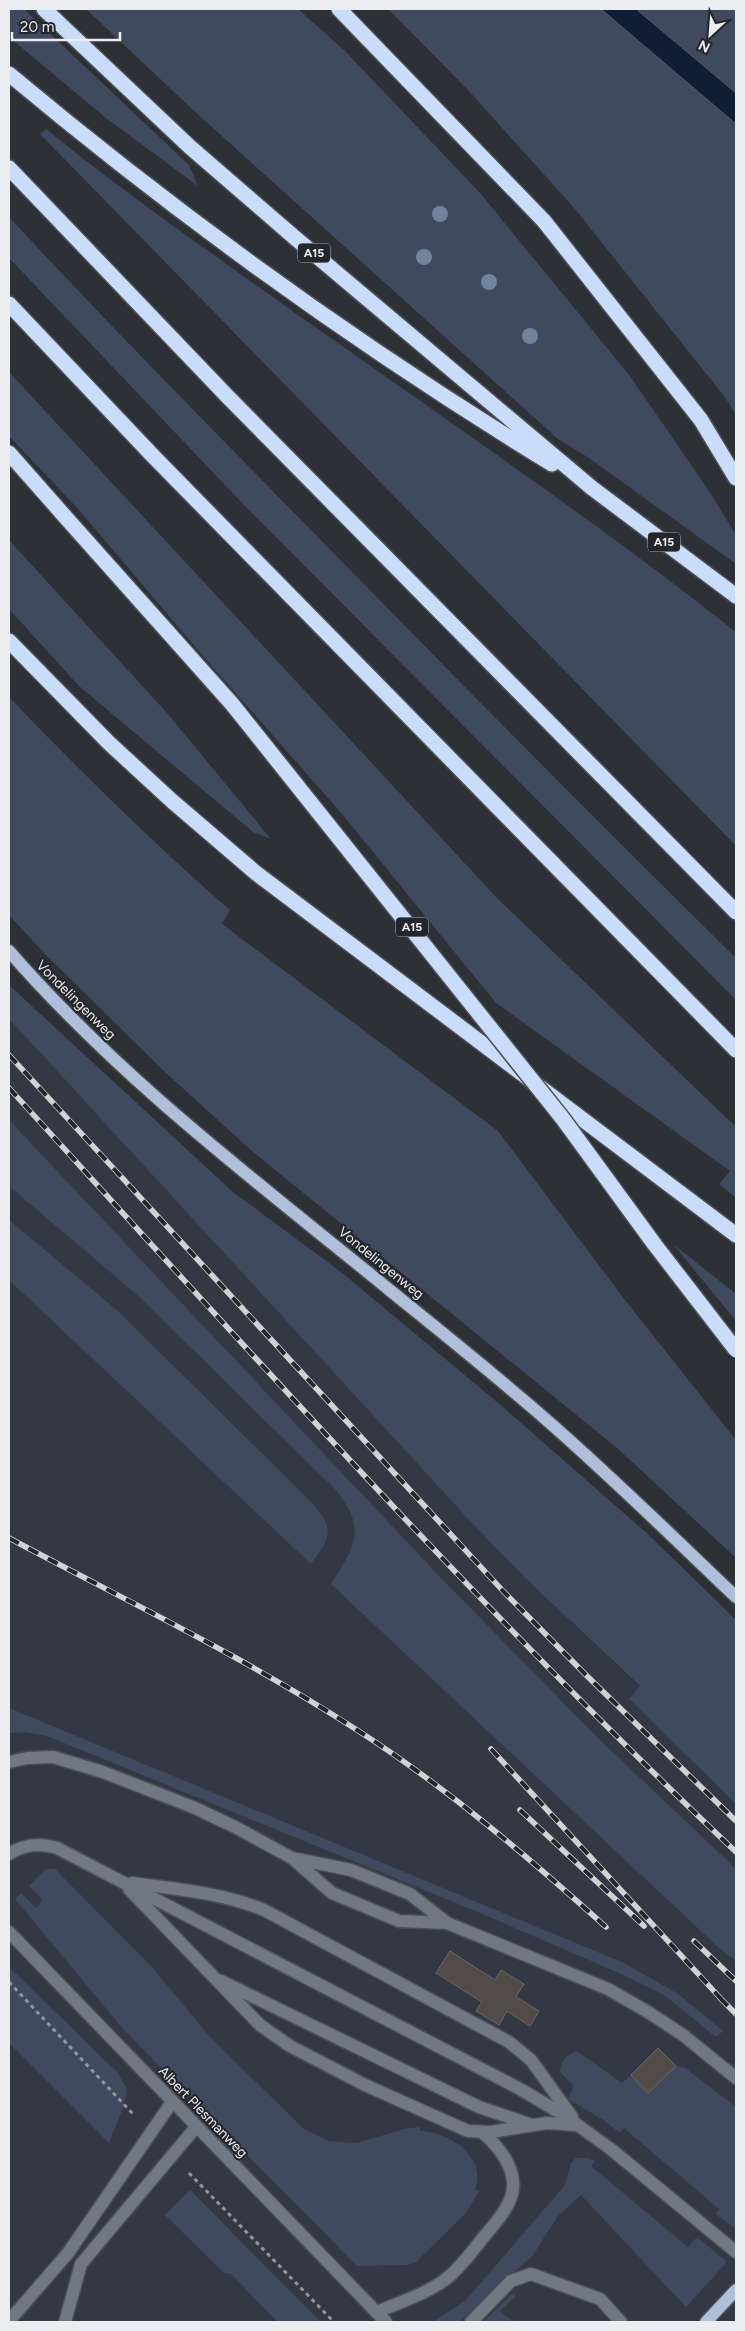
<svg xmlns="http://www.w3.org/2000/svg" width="745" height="2331" viewBox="0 0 745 2331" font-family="Figtree,sans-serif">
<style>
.built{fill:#333944}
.green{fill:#3f4a5e}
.water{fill:#111d34;stroke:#525b6d}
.building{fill:#514c47;stroke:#6c6761}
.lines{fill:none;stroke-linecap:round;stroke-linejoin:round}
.minor-casing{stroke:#4b4e53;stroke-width:15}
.major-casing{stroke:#4b4e53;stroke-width:15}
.highway-casing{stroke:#4b4e53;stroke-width:18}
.path{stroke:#94969b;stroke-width:3;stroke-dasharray:4 4;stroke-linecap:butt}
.minor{stroke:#707884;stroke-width:12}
.major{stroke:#b0bfd9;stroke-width:12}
.highway{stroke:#c9dcfa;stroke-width:15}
.rail-casing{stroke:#d0d2d6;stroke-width:5.5}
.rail{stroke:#23262b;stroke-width:4;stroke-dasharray:11;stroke-linecap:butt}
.highway-bridge-casing{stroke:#4b4e53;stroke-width:18;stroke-linecap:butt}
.highway-bridge{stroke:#c9dcfa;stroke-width:15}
.tree{fill:#7283a0}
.labels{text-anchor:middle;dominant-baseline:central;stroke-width:4;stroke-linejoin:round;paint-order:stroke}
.shield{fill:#23262b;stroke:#afb1b6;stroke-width:1}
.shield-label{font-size:12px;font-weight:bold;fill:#ebedf1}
.street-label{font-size:14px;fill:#ebedf1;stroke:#23262b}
</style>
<rect width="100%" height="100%" fill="#2d3035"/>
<path class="built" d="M9 1018 470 1521 526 1579 640 1687 736 1782V2322H9Z"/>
<path class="green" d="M9 9H24L189 165 198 186 106 118 9 37Z
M86 9H298L345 51 480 193 630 376 709 491 736 535V564L589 458 558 439 192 109Z
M388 9H601L736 124V415L724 396 575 209 468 90Z
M636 9H736V93Z
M46 129C127 195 213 254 298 315 445 419 594 520 736 632V846L40 134Z
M9 217C108 324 211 428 313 532 453 675 593 818 736 958V1000L245 506 9 258Z
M9 372 497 898 736 1127V1198L719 1184 730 1171 496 1003 342 814 202 655 79 510 9 436Z
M9 540 167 713 271 839 253 832 79 686 9 609Z
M9 697C80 771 153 843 230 910L222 924 498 1131 625 1300 736 1440V1558L617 1448 253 1152 166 1073 46 955 9 915Z
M9 985 233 1192 341 1272 503 1407 650 1536 736 1620V1804L629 1699 640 1686 526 1579 470 1521 14 1024 9 1018Z
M9 1120 441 1578 597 1737 736 1869V1961L719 1948 331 1584C355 1546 367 1529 336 1490L136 1294 9 1186Z
M9 1220 119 1312 314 1505C336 1531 329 1539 311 1564L9 1280Z
M673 1244 736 1294V1321Z
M9 1708 624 1963 678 1994 723 2031 716 2037 664 1995 619 1973 485 1915 47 1736 25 1732 9 1733Z
M46 1869H55L152 1967 210 2037 305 2130 329 2141 356 2143 405 2129 420 2127V2131C449 2131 488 2158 475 2190L479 2191 466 2213 416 2262 408 2265 357 2266 123 2029 15 1899 21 1893 36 1908 43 1900 29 1886Z
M9 1967 118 2073 127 2090 123 2108 109 2143 9 2043Z
M577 2051 622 2083 631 2075 648 2093 676 2066 685 2068 736 2107V2229L716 2214 719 2209 624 2128 620 2133 605 2121 568 2099 574 2086 560 2072C561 2060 566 2055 577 2051Z
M576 2158H588L595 2161 591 2166 688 2247 697 2237 727 2262 686 2307 581 2195 558 2216 533 2255 459 2322H433L466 2300 565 2185 571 2163Z
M190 2190 321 2322H278L231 2274 224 2273 165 2215Z
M513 2293 516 2296 500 2311 514 2322H483Z"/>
<path class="water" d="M601 9H636L736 93V124Z"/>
<path class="building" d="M450 1951 495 1980 501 1970 524 1984 516 1997 539 2011 530 2026 507 2011 499 2025 476 2011 482 2002 436 1973Z
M658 2048 676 2066 648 2093 631 2075Z"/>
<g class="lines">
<g class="minor-casing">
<path id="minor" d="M9 1762 27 1758 53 1757 103 1772 195 1808 235 1827 292 1858 332 1893 399 1921 447 1923
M9 1854C25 1844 38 1843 57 1848L520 2089 564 2115 612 2150 736 2252
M292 1858 351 1870 410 1894 447 1923 608 1989 648 2012 683 2035 736 2078
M132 1883C177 1889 222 1893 264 1910L509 2042 531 2060 572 2117
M129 1889 260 2025 290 2046 365 2085 468 2131 491 2132 547 2123 576 2125
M9 1932 386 2322
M221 1981 479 2107 532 2125
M377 2312C400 2302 426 2294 446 2279 460 2268 471 2253 482 2239 491 2228 503 2216 509 2202 522 2177 502 2149 483 2133
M9 2321 68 2253 172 2102
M65 2322 81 2264 196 2127
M471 2322 511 2281 531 2274 600 2299 621 2322"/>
</g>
<g class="major-casing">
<path id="major" d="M9 951C122 1081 260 1184 392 1292 445 1335 499 1378 550 1423 614 1479 675 1539 736 1597
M706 2322 736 2290"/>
</g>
<g class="highway-casing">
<path id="highway" d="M44 9 190 147 294 237 592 488 736 596
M339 9 544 221 701 420 736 478
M9 74C180 217 362 348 552 464
M9 168 228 397 736 912
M9 304 154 457 736 1050
M9 453 68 520
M9 641 109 743 172 801 256 873 736 1235"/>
</g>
<path class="path" d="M9 1982 133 2114
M189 2173 334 2322"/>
<use href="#minor" class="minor"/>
<use href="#major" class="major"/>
<use href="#highway" class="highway"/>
<g class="rail-casing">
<path id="rail" d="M9 1055 503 1591 586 1675 736 1821
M9 1088C246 1348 480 1610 736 1852
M9 1538C125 1600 246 1658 357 1730 446 1787 527 1856 606 1927
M491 1749 724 2002
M520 1810 644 1926
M694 1941 736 1981
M720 1998 736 2014"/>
</g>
<use href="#rail" class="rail"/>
<g class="highway-bridge-casing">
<path id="highway-bridge" d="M68 520 232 704 563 1119 655 1245 736 1350"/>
</g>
<use href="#highway-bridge" class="highway-bridge"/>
</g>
<g class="tree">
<circle cx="440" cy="214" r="8"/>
<circle cx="424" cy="257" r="8"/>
<circle cx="489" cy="282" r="8"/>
<circle cx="530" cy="336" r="8"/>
</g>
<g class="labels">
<g class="shield">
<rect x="298" y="243.5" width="32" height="19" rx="4"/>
<rect x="648" y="532.5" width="32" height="19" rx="4"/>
<rect x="396" y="917.5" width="32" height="19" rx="4"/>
</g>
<g class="shield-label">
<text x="314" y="253">A15</text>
<text x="664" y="542">A15</text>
<text x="412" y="927">A15</text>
</g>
<g class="street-label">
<text transform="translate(76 1000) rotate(45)">Vondelingenweg</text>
<text transform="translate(381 1263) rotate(39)">Vondelingenweg</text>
<text transform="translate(203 2112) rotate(46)">Albert Plesmanweg</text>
</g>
</g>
<rect width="745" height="2331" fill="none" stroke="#ebedf1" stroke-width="20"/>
<g transform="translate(710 35) rotate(206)" stroke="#23262b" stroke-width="4" paint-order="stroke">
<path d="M0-4L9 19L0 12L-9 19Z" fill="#ebedf1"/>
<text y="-8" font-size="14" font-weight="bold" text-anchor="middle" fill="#ebedf1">N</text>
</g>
<path d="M12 32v8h108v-8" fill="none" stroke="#ebedf1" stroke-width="2.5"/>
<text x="20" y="32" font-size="15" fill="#ebedf1" stroke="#23262b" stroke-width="4" paint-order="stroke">20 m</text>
</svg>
